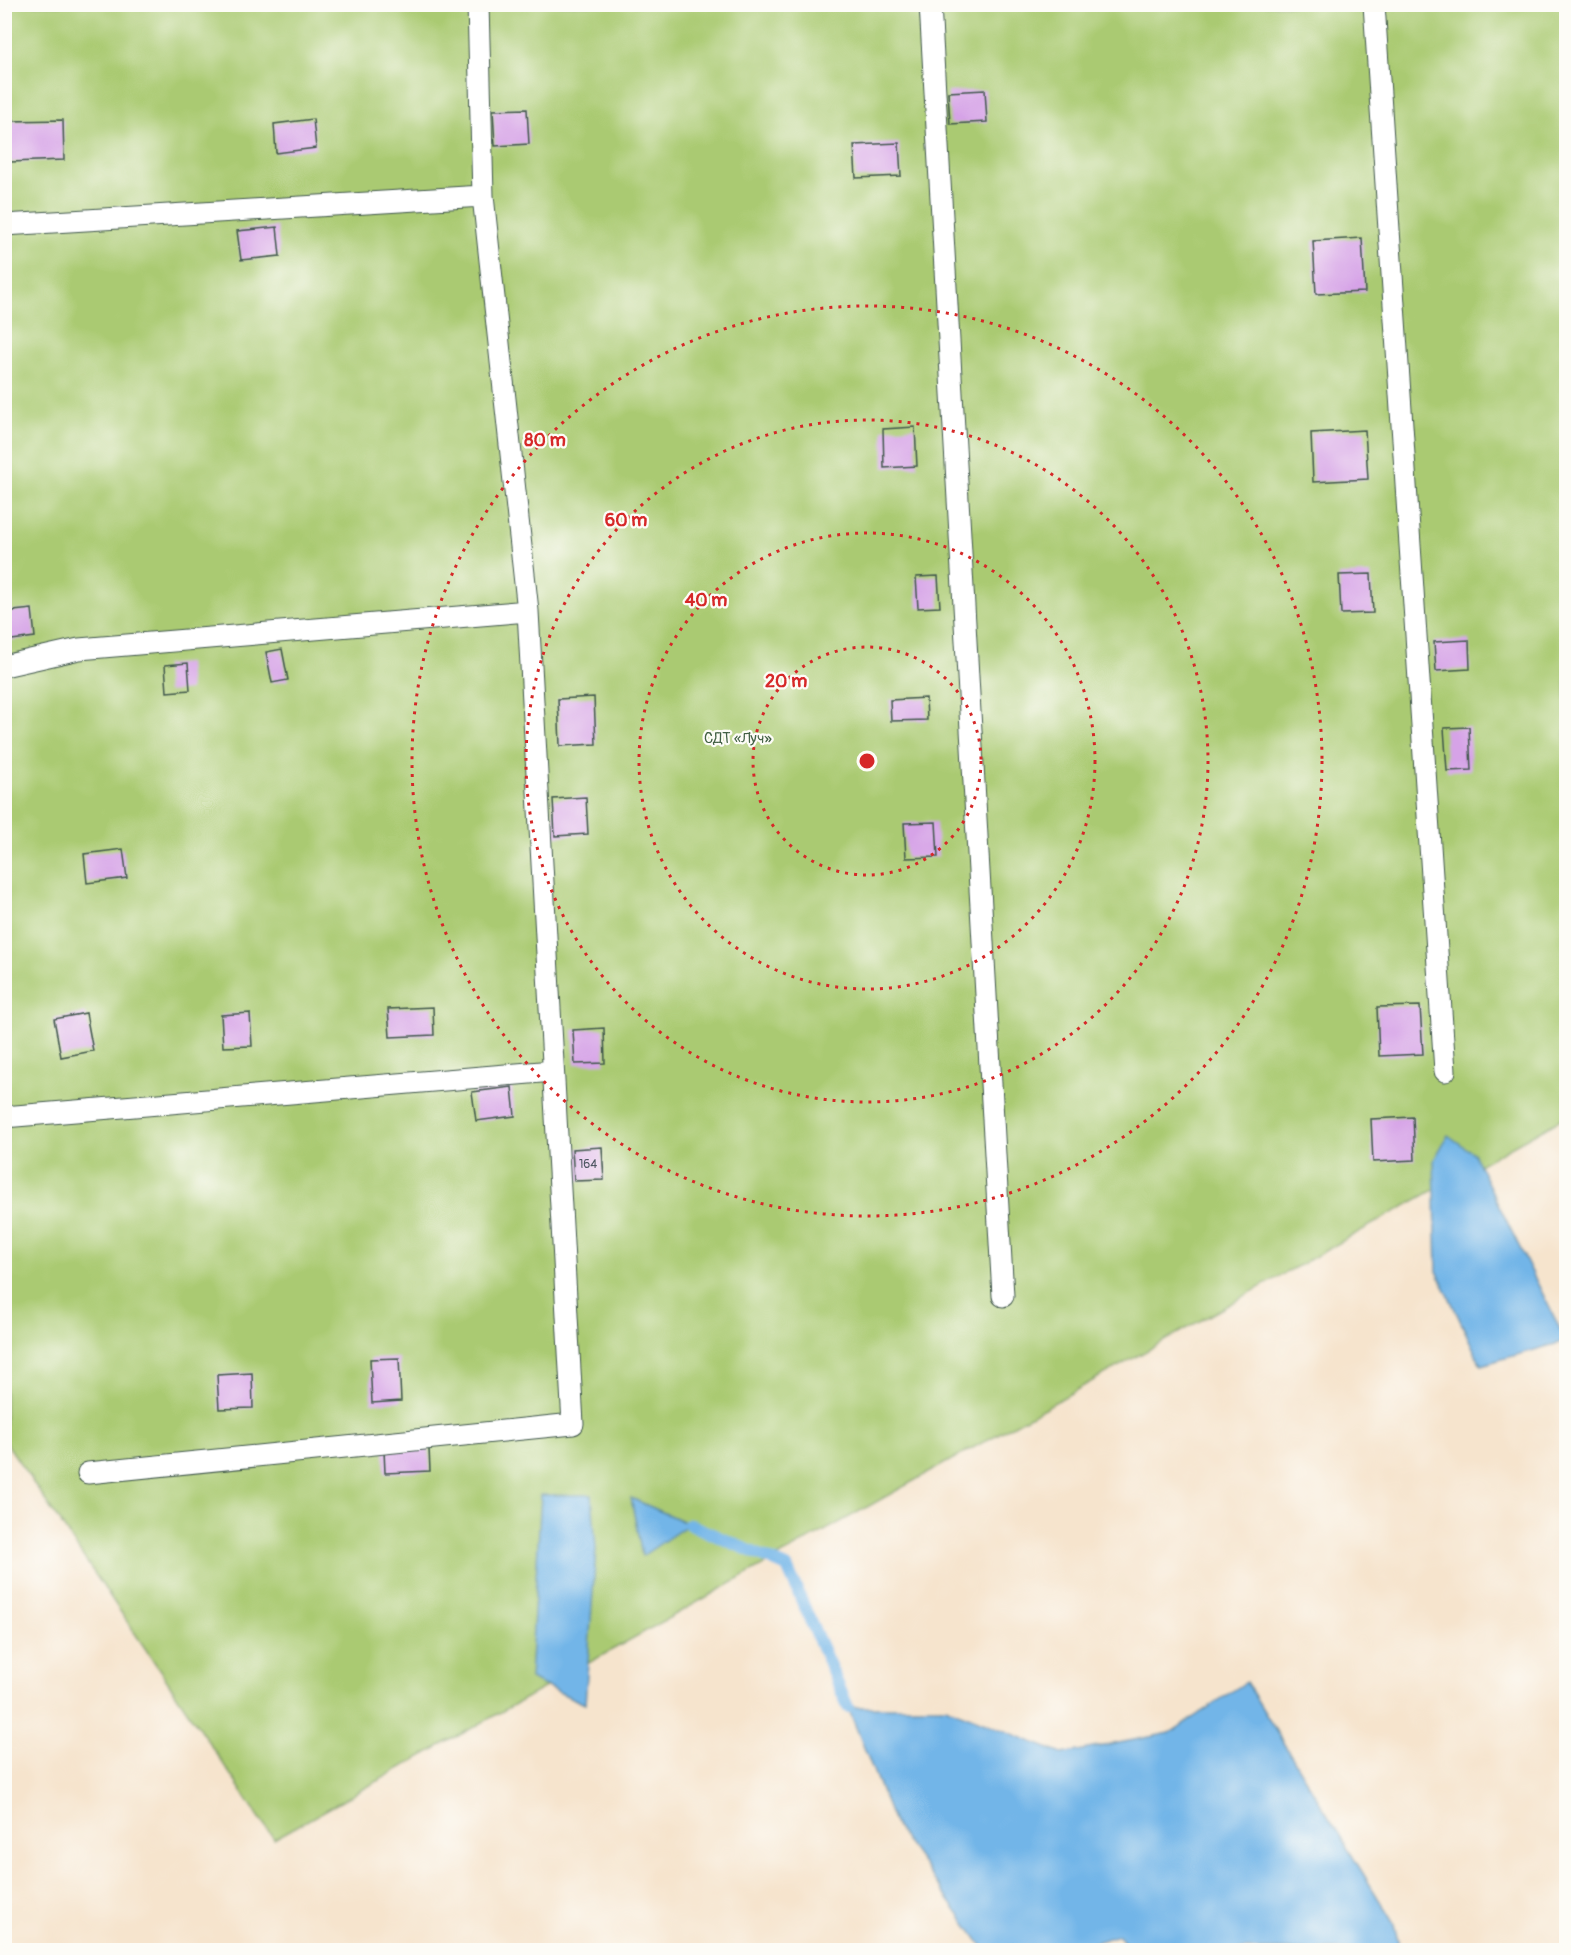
<svg xmlns="http://www.w3.org/2000/svg" width="1571" height="1955" viewBox="0 0 1571 1955" font-family="Pangolin,sans-serif">
<style>
.green{fill:#aaca72;stroke:#648453;stroke-width:1.5}
.water{fill:#72b5e8;stroke:#48798e;stroke-width:1.5}
.lines{fill:none;stroke-linecap:round;stroke-linejoin:round}
.stream{stroke:#72b5e8;stroke-width:12}
.building{fill:#d6a3e7}
.service-casing{stroke:#3f564b;stroke-width:23}
.service{stroke:#fff;stroke-width:21}
.ring{fill:none;stroke:#d62828;stroke-width:3;stroke-dasharray:3 6}
.labels{text-anchor:middle;dominant-baseline:central;stroke-width:4.5;stroke-linejoin:round;paint-order:stroke}
.number-label{font-size:12px;fill:#4d5661}
.park-label{font-size:15px;fill:#426044;stroke:#fdfcf7}
.centre{fill:#d62828;stroke:#fdfcf7;stroke-width:3}
.ring-label{font-size:18px;text-anchor:middle;font-weight:bold;fill:#d62828;stroke:#fdfcf7;stroke-width:4.5;stroke-linejoin:round;paint-order:stroke}
</style>
<rect width="100%" height="100%" fill="#fdfcf7"/>
<filter id="ink" filterUnits="userSpaceOnUse"><feTurbulence type="fractalNoise" baseFrequency=".0167" numOctaves="2"/><feDisplacementMap in="SourceGraphic" scale="12" xChannelSelector="R" yChannelSelector="G"/><feConvolveMatrix kernelMatrix="1 2 1 2 8 2 1 2 1" color-interpolation-filters="sRGB"/></filter>
<filter id="wash" filterUnits="userSpaceOnUse"><feTurbulence type="fractalNoise" baseFrequency=".008" numOctaves="4" result="noise"/><feDisplacementMap in="SourceGraphic" scale="24" xChannelSelector="R" yChannelSelector="G"/><feGaussianBlur stdDeviation="1.35" result="paint"/><feColorMatrix in="noise" values="0 0 0 0 0 0 0 0 0 0 0 0 0 0 0 0 0 1.4 0 .05"/><feComposite in="paint" operator="in"/></filter>
<g filter="url(#wash)">
<rect width="100%" height="100%" fill="#f6e4cd"/>
<path class="green" d="M4 5H1566V1116L274 1839 5 1441Z"/>
<path class="water" d="M1448 1135 1473 1153 1566 1341 1481 1365 1437 1271 1434 1160Z
M541 1495H592L596 1549 585 1704 530 1679Z
M631 1498 689 1524 642 1556Z
M1246 1682 1394 1924 1400 1950H1129L1119 1935 1070 1950H985L895 1826 848 1707H946L1062 1754 1170 1733Z"/>
<g class="lines">
<path class="stream" d="M689 1524 787 1567 848 1707"/>
</g>
<g id="blocks">
<path class="building" d="M985 90 987 122 950 124 948 92Z
M527 109 529 144 495 146 493 110Z
M313 119 316 148 276 153 274 124Z
M63 120 64 160 10 162 9 121Z
M899 143 901 176 856 178 854 145Z
M277 227 280 256 241 260 237 231Z
M1362 238 1365 292 1316 294 1313 241Z
M915 427 917 466 884 468 883 429Z
M1365 430 1368 479 1313 482 1311 433Z
M1371 574 1373 613 1341 614 1339 575Z
M938 576 940 607 918 608 916 577Z
M32 609 35 637 4 641V612Z
M1469 640 1470 669 1436 671 1434 642Z
M282 649 288 680 272 683 266 652Z
M188 663 190 690 167 692 165 665Z
M594 697 596 744 560 746 558 699Z
M926 698 927 720 891 721 890 700Z
M1469 727 1471 770 1447 771 1444 728Z
M586 797 588 834 555 836 553 799Z
M936 822 938 857 906 858 904 823Z
M123 849 127 878 87 883 84 854Z
M1420 1006 1423 1054 1379 1056 1377 1007Z
M433 1007 434 1035 390 1037 388 1009Z
M86 1013 93 1051 61 1057 54 1019Z
M250 1013 252 1046 223 1047 221 1015Z
M604 1028 605 1063 575 1064 573 1030Z
M512 1087 515 1116 476 1121 472 1092Z
M1413 1117 1415 1160 1373 1162 1371 1119Z
M602 1147 604 1180 574 1181 572 1149Z
M399 1358 401 1401 372 1403 370 1359Z
M252 1373 253 1408 219 1409 217 1375Z
M429 1448 430 1471 385 1473 384 1450Z"/>
</g>
</g>
<g filter="url(#ink)">
<use href="#blocks" fill-opacity="0" stroke="#3f564b" stroke-width="1.5"/>
<g class="lines">
<g class="service-casing">
<path id="service" d="M930 4 1003 1296
M1374 4 1445 1071
M4 225 483 196
M4 666 79 649 528 611
M4 1117 553 1071
M88 1473 573 1424 528 611 483 196 478 4"/>
</g>
<use href="#service" class="service"/>
</g>
</g>
<g class="ring">
<circle cx="867" cy="761" r="114"/>
<circle cx="867" cy="761" r="228"/>
<circle cx="867" cy="761" r="341"/>
<circle cx="867" cy="761" r="455"/>
</g>
<g class="labels">
<g class="number-label">
<text x="588" y="1164">164</text>
</g>
<g class="park-label">
<text x="738" y="738">СДТ «Луч»</text>
</g>
</g>
<circle cx="867" cy="761" r="9" class="centre"/>
<g class="ring-label">
<text x="545" y="446">80 m</text>
<text x="626" y="526">60 m</text>
<text x="706" y="606">40 m</text>
<text x="786" y="687">20 m</text>
</g>
<rect width="1571" height="1955" fill="none" stroke="#fdfcf7" stroke-width="24"/>
</svg>
